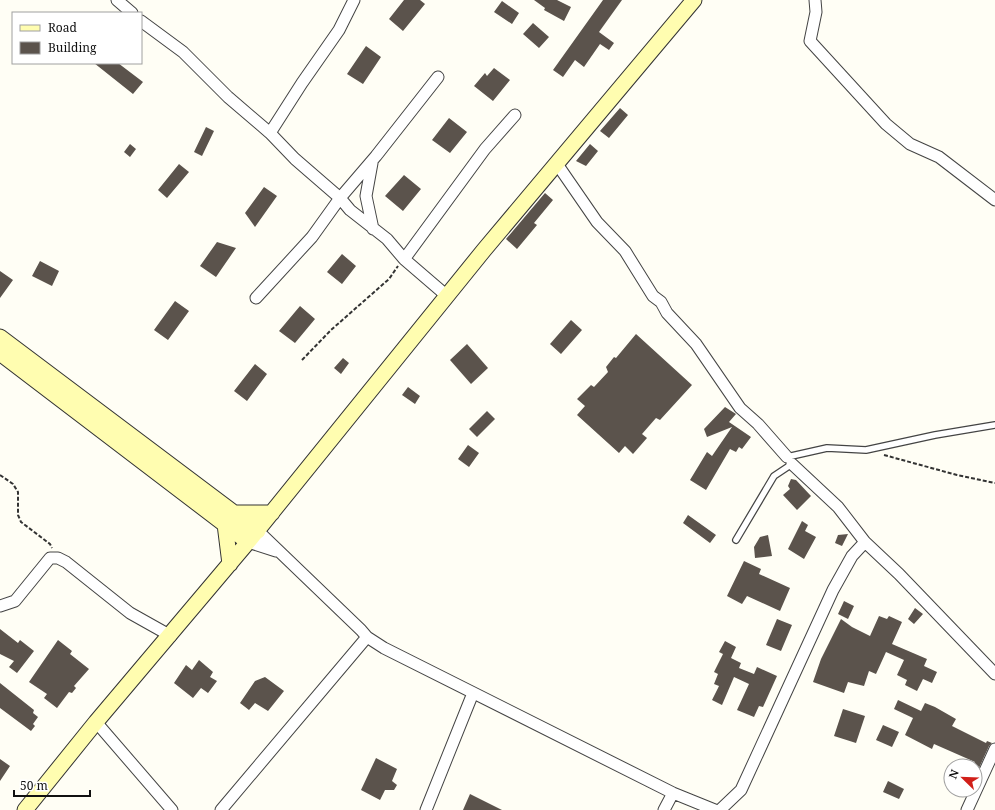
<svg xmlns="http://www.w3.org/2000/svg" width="995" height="810" viewBox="0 0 995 810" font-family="'Noto Serif',serif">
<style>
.building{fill:#5b534c}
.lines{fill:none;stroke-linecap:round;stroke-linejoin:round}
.lane-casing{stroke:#444;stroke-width:8}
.street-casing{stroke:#444;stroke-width:13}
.secondary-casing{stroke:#333;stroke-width:17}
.path{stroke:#333;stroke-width:2;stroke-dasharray:4 2;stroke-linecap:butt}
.lane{stroke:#fff;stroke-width:5.5}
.street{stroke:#fff;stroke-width:11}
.secondary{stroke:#fffdb0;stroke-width:15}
</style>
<rect width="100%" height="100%" fill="#fffef5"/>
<path class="building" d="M404 0H420L425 4 403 31 389 19Z
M534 0H557L571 7 564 21 544 10 545 8Z
M603 0H622L599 32 614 43 609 50 600 44 584 67 575 60 563 77 553 70Z
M502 1 519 13 512 24 494 12Z
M533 23 549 37 539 48 523 34Z
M366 46 381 57 363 84 347 74Z
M94 63H118L143 82 133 94Z
M494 68 510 80 493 101 474 86 485 73 487 76Z
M620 108 628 115 609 138 600 131Z
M449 118 467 132 450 153 432 140Z
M206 127 214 131 202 156 194 152Z
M130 144 136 149 130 157 124 152Z
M590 144 598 151 586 166 576 161Z
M179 164 189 172 167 198 158 190Z
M404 175 421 189 403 211 385 196Z
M264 187 277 196 255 227 245 213Z
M545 193 553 200 534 223 537 225 517 249 506 239Z
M217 242 236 248 216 277 200 266Z
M342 254 356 266 342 284 327 272Z
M40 261 59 271 52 286 32 276Z
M0 271 13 280 0 298Z
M175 301 189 311 168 340 154 330Z
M300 306 315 319 295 343 279 331Z
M571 320 582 330 561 354 550 344Z
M636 334 692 385 660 420 656 418 642 434 647 438 633 454 625 446 619 453 577 415 585 406 577 399 591 385 594 387 608 372 606 367 614 357 616 358Z
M467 344 488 368 471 384 450 360Z
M343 358 349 363 341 374 334 368Z
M255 364 267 374 247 401 234 391Z
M408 387 420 396 415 404 402 395Z
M725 407 736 414 729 422 751 437 742 449 739 447 736 452 730 449 706 490 690 480 707 452 712 456 732 427 707 437 704 429Z
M487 411 495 419 477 437 469 429Z
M468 445 479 453 469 467 458 459Z
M791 479 796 480 811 496 797 510 783 495 790 489 788 486Z
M688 515 716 535 710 543 683 523Z
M802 521 808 525 805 531 816 537 804 559 788 549Z
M848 534 842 546 835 543 838 535Z
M768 535 772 556 755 558 754 547 760 537Z
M744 561 761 569 759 574 790 588 780 611 747 596 742 604 727 596Z
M844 601 854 606 848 619 838 614Z
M915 608 923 614 914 624 908 619Z
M879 616 887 619 889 616 902 622 892 644 927 659 924 666 937 672 932 683 923 679 917 691 905 685 907 680 897 675 904 660 886 652 876 674 869 671 864 686 848 682 844 693 813 682 821 659 841 619 852 627 870 636Z
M777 619 792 625 781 651 766 645Z
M0 629 18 643 20 640 34 651 17 673 9 667 14 661 0 654Z
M58 640 72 651 70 654 89 669 74 686 76 688 72 693 69 692 57 708 44 698 47 694 29 682Z
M725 641 736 647 731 658 741 663 739 668 754 674 757 667 777 676 763 707 759 706 754 717 737 710 749 684 734 677 722 705 712 700 719 686 714 684 718 674 714 672 723 654 719 652Z
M199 660 213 672 210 677 217 681 208 693 201 688 193 698 174 683 186 665 192 670Z
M265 677 284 691 268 711 255 703 249 710 240 703 255 681Z
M0 683 34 710 33 713 38 717 33 724 35 726 31 731 0 708Z
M898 700 921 711 925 703 935 707 956 719 952 726 986 743 987 741 992 743 989 746 979 768 973 765 975 762 934 744 932 749 905 735 913 718 894 709Z
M843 709 865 716 856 743 834 736Z
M883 725 899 732 892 747 876 740Z
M376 758 397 769 392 781 397 785 394 790H385L380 800 361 790Z
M0 759 10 766 0 781Z
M888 781 904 789 899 799 883 792Z
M470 794 502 810H463Z"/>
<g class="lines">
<g class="lane-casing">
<path id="lane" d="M736 540 774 476 792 464 787 457 827 448 866 450 935 435 995 425"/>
</g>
<g class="street-casing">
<path id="street" d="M117 0 132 13
M815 0 816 12 810 41 886 124 910 144 939 157 995 200
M141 21 183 52 228 97 270 133 295 159 340 198 350 210 387 239 404 259 447 296
M270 133 302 83 339 30 354 0
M372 163 366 196 373 229
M557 164 597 222 625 251 653 296 661 302 667 313 696 344 740 408 758 424 787 457
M405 258 485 149 515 115
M256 298 312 237 340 198 376 156 438 77
M792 464 838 507 865 542
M258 531 361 630 367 637 384 648 673 793 715 810
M248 542 276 551
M0 606 15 601 50 558H58L66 562 130 613 171 636
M96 722 172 810
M221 810 367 637
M426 810 473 693
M664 810 673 793
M720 810 741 790 833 590 852 556 865 542 899 574 995 674
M967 810 995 749"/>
</g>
<g class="secondary-casing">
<path id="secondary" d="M0 337 258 531
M0 353 248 542
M234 513H272
M225 524 230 564
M25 810 96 722 248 542 484 250 694 0"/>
</g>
<path class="path" d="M302 360 331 330 389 279 398 266
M884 455 957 475 995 483
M0 475 13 484 18 492V515L21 522 50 544 52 548"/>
<use href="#lane" class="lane"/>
<use href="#street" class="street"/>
<use href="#secondary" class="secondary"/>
</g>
<rect x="12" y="12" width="130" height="52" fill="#ffffff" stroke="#a0a0a0"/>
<rect x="20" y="25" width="20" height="6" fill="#fffdb0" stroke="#a0a0a0"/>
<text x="48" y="32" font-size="12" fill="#111111">Road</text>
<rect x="20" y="42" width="20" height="12" fill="#5b534c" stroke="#a0a0a0"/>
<text x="48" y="52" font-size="12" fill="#111111">Building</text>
<g transform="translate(963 778) rotate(293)"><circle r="19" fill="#ffffff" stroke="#a0a0a0"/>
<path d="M0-3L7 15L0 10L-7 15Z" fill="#d11f19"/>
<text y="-6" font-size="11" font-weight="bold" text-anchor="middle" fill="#111111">N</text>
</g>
<path d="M14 790v6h76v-6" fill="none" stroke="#111111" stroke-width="2"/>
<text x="20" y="790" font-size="12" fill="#111111" stroke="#ffffff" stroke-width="3" paint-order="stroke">50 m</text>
</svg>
